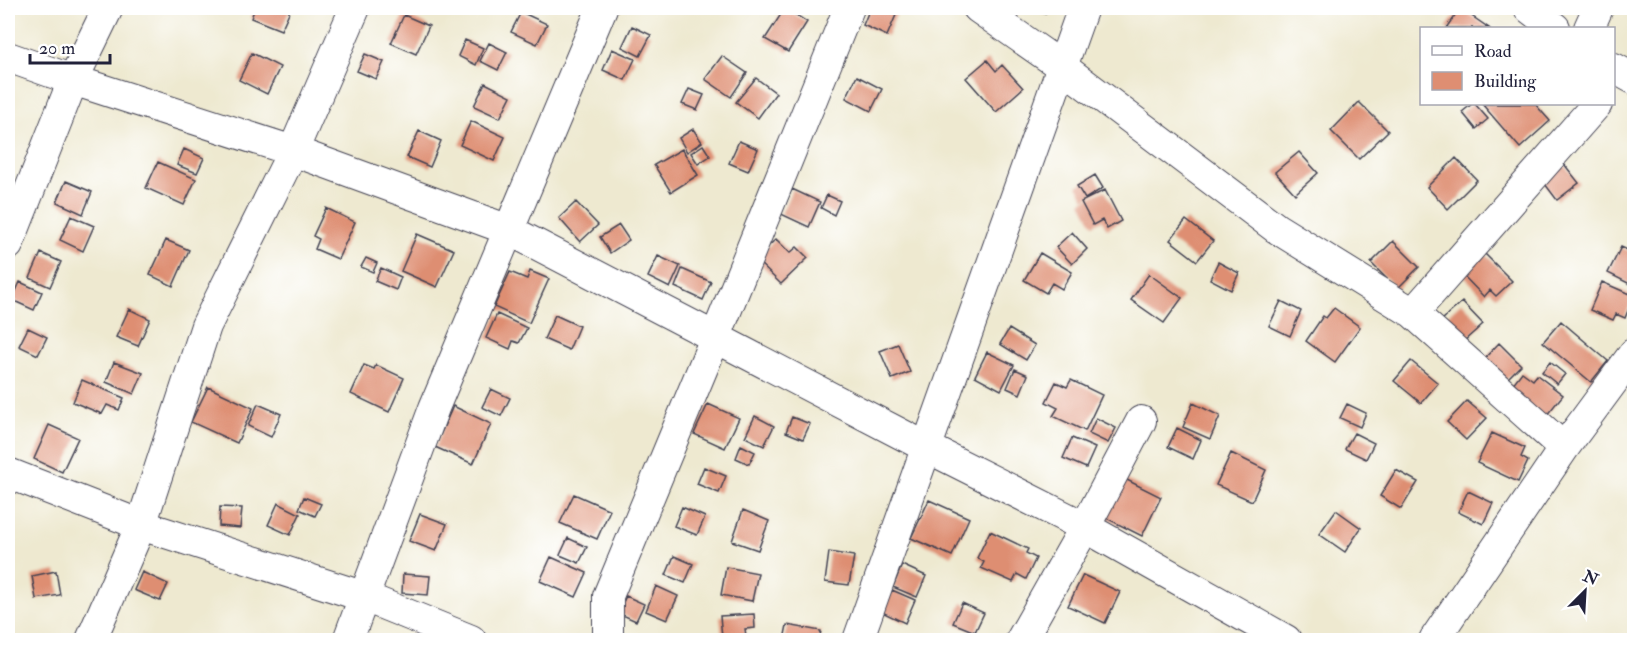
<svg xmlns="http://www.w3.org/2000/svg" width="1642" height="648" viewBox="0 0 1642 648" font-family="'IM FELL Double Pica',serif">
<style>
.building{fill:#de8e72}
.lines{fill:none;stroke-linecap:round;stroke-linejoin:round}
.street-casing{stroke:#414051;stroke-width:32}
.street{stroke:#fff;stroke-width:30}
</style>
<rect width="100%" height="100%" fill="#fff"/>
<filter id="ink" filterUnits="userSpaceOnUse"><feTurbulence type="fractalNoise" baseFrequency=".0167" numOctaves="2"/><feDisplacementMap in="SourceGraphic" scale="12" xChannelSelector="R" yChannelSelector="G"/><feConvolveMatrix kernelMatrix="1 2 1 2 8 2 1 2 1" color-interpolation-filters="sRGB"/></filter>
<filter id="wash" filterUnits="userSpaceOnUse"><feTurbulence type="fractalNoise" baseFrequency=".008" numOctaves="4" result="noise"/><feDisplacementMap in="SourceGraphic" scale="24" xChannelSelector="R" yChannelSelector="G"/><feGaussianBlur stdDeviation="1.35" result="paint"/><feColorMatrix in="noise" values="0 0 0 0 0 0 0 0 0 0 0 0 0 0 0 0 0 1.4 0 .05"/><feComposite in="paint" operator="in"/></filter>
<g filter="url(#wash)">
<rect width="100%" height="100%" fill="#eee9d0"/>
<g id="blocks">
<path class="building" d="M255 8H291L281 30 251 18Z
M785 8 807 22 788 52 765 39Z
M870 8H899L887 36 863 25Z
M1031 8H1048L1045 14Z
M1460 8 1489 28H1446Z
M521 12 547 24 537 44 511 32Z
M404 15 429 26 416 54 391 43Z
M632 26 651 35 640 56 622 47Z
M465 40 483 48 476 65 458 56Z
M489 43 507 52 498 70 480 61Z
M612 49 635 59 625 80 603 70Z
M252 53 280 67 267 94 239 80Z
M365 54 384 62 376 79 357 71Z
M722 56 747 73 731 97 705 79Z
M987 60 996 71 1002 65 1023 88 996 112 966 78Z
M857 76 882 89 871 111 846 98Z
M756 78 776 93 758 118 736 102Z
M485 83 511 96 500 118 474 106Z
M689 89 704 95 697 110 682 104Z
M1359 102 1388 131 1359 159 1331 131Z
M1472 104H1475L1488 119 1476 129 1462 112Z
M1482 104H1535L1550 121 1520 148Z
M471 121 505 137 494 161 460 145Z
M693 129 702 142 687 152 679 138Z
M419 131 441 141 430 167 407 157Z
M739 141 758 149 748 171 729 163Z
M703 145 710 156 698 164 691 153Z
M184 149 204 158 197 173 177 165Z
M682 149 698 175 671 192 654 165Z
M1299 152 1318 173 1295 194 1275 172Z
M1456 158 1477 180 1448 209 1427 187Z
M158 162 196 179 184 205 146 188Z
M1564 164 1579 183 1557 200 1542 180Z
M1095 175 1103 188 1085 199 1077 186Z
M66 181 92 192 83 214 57 202Z
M792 189 820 202 809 227 781 214Z
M1105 190 1121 221 1107 229 1102 220 1093 225 1081 202Z
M827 195 840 201 834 215 821 208Z
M576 202 598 225 580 242 559 218Z
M326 208 355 222 338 259 315 249 319 239 313 236Z
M71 216 94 226 83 251 60 240Z
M1186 220 1213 241 1197 261 1170 240Z
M619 225 629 240 610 253 600 237Z
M1072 232 1087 249 1072 264 1056 247Z
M417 234 454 250 437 287 401 271Z
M776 239 790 253 797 247 808 258 781 284 755 259Z
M166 240 189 250 173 286 150 275Z
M1393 241 1419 267 1397 289 1371 263Z
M1621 247 1634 253V286L1608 273Z
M1482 251 1512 281 1496 296 1490 290 1484 297 1460 272Z
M41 253 61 262 50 287 30 278Z
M1040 253 1072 272 1062 289 1052 283 1046 293 1024 280Z
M658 256 680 266 670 288 648 277Z
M366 258 377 263 373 272 361 267Z
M1218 262 1239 273 1231 290 1210 279Z
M381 268 401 277 396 290 375 281Z
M682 269 711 282 703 300 675 287Z
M530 271 549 279 529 323 494 307 510 272 527 279Z
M1149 274 1182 298 1164 323 1131 300Z
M20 282 42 292 34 310 12 300Z
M1602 282 1634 296 1625 318 1616 314 1613 320 1590 310Z
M1281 301 1301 311 1290 336 1269 326Z
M1462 302 1483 324 1463 342 1442 320Z
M1334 308 1360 327 1335 362 1306 341 1323 316 1326 318Z
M129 309 150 319 138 346 116 337Z
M497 314 527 328 519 343 513 341 510 349 486 338Z
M555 315 579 326 569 350 544 339Z
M1561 321 1608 361 1591 382 1543 342Z
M28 328 47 337 38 355 19 346Z
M1009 329 1035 345 1026 360 1000 344Z
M1499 343 1521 365 1503 383 1481 362Z
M898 344 910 372 892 379 880 351Z
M987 352 1014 365 1001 390 975 376Z
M1411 361 1438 383 1421 403 1394 381Z
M114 362 143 373 134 394 106 382Z
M1550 362 1565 374 1557 384 1542 372Z
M364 365 374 369 376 365 404 378 389 412 351 394Z
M1015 369 1028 375 1020 394 1007 388Z
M1522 372 1533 380 1537 375 1563 395 1542 421 1506 393Z
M82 380 124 398 119 410 107 405 102 414 73 402Z
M1071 380 1102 395 1085 431 1053 416 1058 408 1046 402 1056 382 1067 387Z
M208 387 253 408 237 443 191 422Z
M491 389 510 398 501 416 482 407Z
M1467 401 1487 418 1466 440 1447 422Z
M1193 403 1220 416 1210 439 1183 427Z
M258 404 281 414 271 437 248 426Z
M708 404 739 418 725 448 694 434Z
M1347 404 1366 413 1360 427 1340 418Z
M453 406 491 424 473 464 435 447Z
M755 416 774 426 764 446 745 437Z
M792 417 810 424 803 439 786 432Z
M1096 418 1116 428 1108 443 1089 434Z
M49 425 78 438 62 472 34 459Z
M1177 428 1201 440 1193 459 1168 447Z
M1354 433 1374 443 1366 459 1345 449Z
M1492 433 1525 448 1521 457 1528 461 1518 482 1477 463Z
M1072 438 1095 448 1086 468 1063 458Z
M741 445 755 452 749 464 736 458Z
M1231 453 1266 470 1252 501 1216 485Z
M704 467 726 476 719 493 697 484Z
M1396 470 1418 482 1401 509 1380 496Z
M1125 479 1161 497 1142 536 1106 518Z
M1468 491 1493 503 1483 524 1458 512Z
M574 494 610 510 597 539 560 523Z
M304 497 321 504 315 516 299 509Z
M929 500 969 518 952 556 911 538Z
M278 503 300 514 290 535 268 525Z
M220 507 242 508 240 528 219 526Z
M682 507 705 517 697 535 674 526Z
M743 510 769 521 758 550 732 541Z
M1336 510 1361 528 1345 552 1319 534Z
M420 514 447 524 436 551 409 541Z
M990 531 1028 549 1026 553 1036 558 1026 579 1017 574 1013 582 981 568 984 562 977 558Z
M568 538 587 547 579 563 560 555Z
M829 552 854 556 849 585 825 582Z
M674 556 693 564 685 583 666 575Z
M551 557 587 573 576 597 540 581Z
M902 565 926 576 917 597 893 587Z
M726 567 758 573 752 601 721 595Z
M56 571 60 595 36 599 32 576Z
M142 572 168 584 160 601 134 590Z
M403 574 430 576 428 595 402 593Z
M1083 575 1120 592 1105 623 1068 606Z
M656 586 678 596 667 620 646 611Z
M892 590 915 600 905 623 882 612Z
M626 596 644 604 636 621 618 613Z
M962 603 984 613 975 632 953 623Z
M754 614 755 628 745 629 746 636 722 637 720 616Z
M787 625 821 631 819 640H784Z"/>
</g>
</g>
<g filter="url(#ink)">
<use href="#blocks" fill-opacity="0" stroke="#414051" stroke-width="1.5"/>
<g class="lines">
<g class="street-casing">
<path id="street" d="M978 8 1061 66 1276 228 1413 313 1564 448
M1529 8 1555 28
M1589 28 1598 8
M8 57 73 80 293 151 509 230 926 447 1085 527 1286 640
M1614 68 1634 79
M8 245 73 80 108 8
M1413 313 1597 104
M8 473 141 525 365 597 471 640
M91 640 141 525 206 326 293 151 355 8
M348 640 434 408 602 8
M608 640V596L716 336 849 8
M858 640 1083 8
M1021 640 1085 527 1141 421
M1434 640 1564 448 1634 353"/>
</g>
<use href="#street" class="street"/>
</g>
</g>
<rect width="1642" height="648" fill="none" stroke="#fff" stroke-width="30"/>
<rect x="1420" y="27" width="195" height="78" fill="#ffffff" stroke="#a7a7b1" stroke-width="1.5"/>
<rect x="1432" y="46" width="30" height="9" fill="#ffffff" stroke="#a7a7b1" stroke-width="1.5"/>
<text x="1474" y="57" font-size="18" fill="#22223b">Road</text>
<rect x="1432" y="72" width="30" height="18" fill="#de8e72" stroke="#a7a7b1" stroke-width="1.5"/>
<text x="1474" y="87" font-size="18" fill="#22223b">Building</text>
<g transform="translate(1585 591) rotate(24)" stroke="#ffffff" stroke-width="4.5" paint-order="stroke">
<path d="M0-4.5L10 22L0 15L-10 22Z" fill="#22223b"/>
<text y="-9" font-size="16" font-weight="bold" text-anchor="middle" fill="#22223b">N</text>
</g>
<path d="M30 54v9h80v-9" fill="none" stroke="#22223b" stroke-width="3"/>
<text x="39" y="54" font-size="18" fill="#22223b" stroke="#ffffff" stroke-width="4.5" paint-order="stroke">20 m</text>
</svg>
